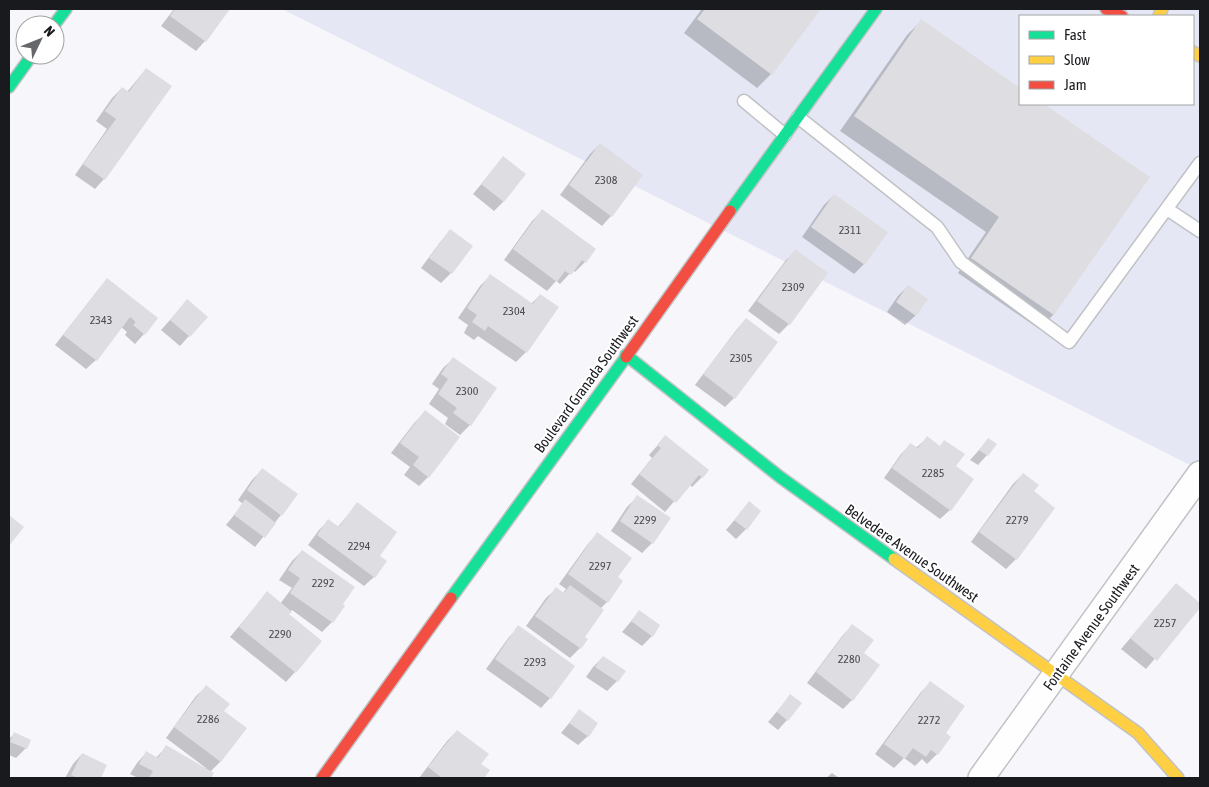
<svg xmlns="http://www.w3.org/2000/svg" width="1209" height="787" viewBox="0 0 1209 787" font-family="'Asap Condensed',sans-serif">
<style>
.built{fill:#e5e8f4;fill-rule:evenodd}
.shadow{fill:#0003}
.building{fill:#dedee2}
.lines{fill:none;stroke-linecap:round;stroke-linejoin:round}
.lane-casing{stroke:#c1c2c6;stroke-width:15}
.street-casing{stroke:#c1c2c6;stroke-width:28}
.fast-casing{stroke:#c1c2c6;stroke-width:14}
.slow-casing{stroke:#c1c2c6;stroke-width:14}
.jam-casing{stroke:#c1c2c6;stroke-width:14}
.lane{stroke:#fefefe;stroke-width:12}
.street{stroke:#fefefe;stroke-width:25}
.fast{stroke:#16e098;stroke-width:11}
.slow{stroke:#ffcf43;stroke-width:11}
.jam{stroke:#f24e42;stroke-width:11}
.labels{text-anchor:middle;dominant-baseline:central;stroke-width:4;stroke-linejoin:round;paint-order:stroke}
.number-label{font-size:12px;fill:#4a4b4f}
.street-label{font-size:15px;fill:#191a1e;stroke:#fff}
</style>
<rect width="100%" height="100%" fill="#f6f6fb"/>
<path class="built" d="M282 9H1200V470L509 123ZM1020 16H1193V104H1020Z"/>
<path class="shadow" d="M174 9H228L205 41 196 51 161 26Z
M702 9H820L771 74 757 88 684 33Z
M921 21 1020 89V104H1042L1148 177 1053 315 1039 329 958 273 986 232 840 131 907 35Z
M146 69 104 179 95 189 75 175 107 129 96 121 112 98 122 88 127 92Z
M600 144 611 216 602 226 560 195 590 154Z
M503 158 504 201 494 211 473 194Z
M834 195 864 264 854 274 802 237 824 205Z
M542 211 585 262 575 272 573 270 560 284 556 281 547 291 504 260 532 221Z
M450 231 451 273 441 283 421 268 441 241Z
M796 251 826 273 789 324 779 334 748 311 786 260Z
M490 276 531 304 540 295 557 307 526 352 516 362 478 336 474 340 464 333 468 325 458 318 480 286Z
M107 280 144 334 135 344 125 335 127 332 121 327 96 360 86 369 55 345 98 290Z
M908 286 927 299 915 316 905 325 887 312 898 296Z
M187 301 189 336 180 346 161 330Z
M746 319 734 398 725 407 695 385 737 329Z
M453 359 470 425 460 435 445 424 448 418 429 404 439 389 432 384 443 368Z
M425 412 428 477 419 486 404 475 410 467 391 453 415 422Z
M665 437 702 477 692 487 689 484 665 512 631 484 652 458 649 455Z
M927 438 939 447 945 441 955 466 950 510 940 519 884 478 901 454 910 445 917 447Z
M988 440 987 455 978 465 970 460Z
M262 470 281 515 255 547 226 525 243 504 238 500 252 480Z
M1023 474 1032 491 1016 559 1006 569 971 542 1013 484Z
M637 497 652 543 642 553 611 531 627 507Z
M749 503 746 529 736 539 726 530Z
M357 504 378 557 374 577 364 586 308 545 319 530 328 521 337 528Z
M597 534 616 578 607 602 600 609 583 637 580 648 570 658 526 626 546 598 556 589 563 593 566 589 559 584 588 544Z
M302 551 332 622 322 632 292 610 287 615 295 672 286 682 230 637 267 593 280 604 292 588 279 580 292 561Z
M1176 585 1200 605V606L1146 669 1121 649Z
M639 612 652 636 642 646 622 632Z
M852 626 862 653 852 700 843 709 807 683 843 635Z
M519 627 550 698 541 708 486 669 509 637Z
M603 657 617 681 607 691 586 677 593 667Z
M930 683 944 733 937 754 927 764 922 759 915 766 904 758 894 768 875 754 921 692Z
M206 687 222 712 245 728 220 762 210 772 212 773 209 778H138L130 774 137 763 146 753 156 758 166 747 205 769 206 768 166 738 196 696Z
M790 696 787 720 778 730 768 722Z
M579 711 588 736 578 745 561 733Z
M457 731 480 764 489 771 483 778H419L447 741Z
M14 734 26 748 16 758 9 755V739Z
M82 754 106 766 99 778H65L73 764Z
M832 773 839 778H826Z"/>
<path class="building" d="M175 9H230L206 42 170 16Z
M705 9H821L772 75 697 19Z
M921 19 1020 88V104H1044L1150 177 1054 315 971 258 999 217 854 116Z
M146 68 172 86 105 180 83 164 116 119 105 111 122 87 129 92Z
M600 143 643 175 612 217 569 185Z
M503 156 526 174 504 202 481 184Z
M834 194 888 232 865 265 811 227Z
M542 209 596 249 586 263 582 260 571 275 565 271 557 282 513 249Z
M450 229 473 246 452 274 429 258Z
M795 249 828 273 790 325 757 301Z
M490 274 533 304 540 294 559 307 527 353 488 326 485 331 472 322 477 315 467 308Z
M107 278 158 318 145 335 133 325 136 322 130 317 97 361 63 335Z
M908 285 928 299 916 316 896 302Z
M187 299 208 317 190 337 170 320Z
M746 318 778 342 735 399 703 374Z
M453 357 497 388 471 426 453 413 457 408 438 394 448 379 441 374Z
M425 410 460 437 429 478 413 465 419 457 400 443Z
M665 435 709 470 703 478 699 475 676 503 639 474 661 448 657 445Z
M927 436 940 446 944 440 965 454 956 466 974 479 951 511 892 468 910 443 918 448Z
M988 438 997 444 988 456 979 450Z
M262 468 298 494 282 516 247 490Z
M1023 473 1039 485 1034 491 1055 508 1017 560 979 532Z
M637 495 671 518 653 544 620 521Z
M245 499 276 523 265 538 234 515Z
M749 501 761 511 747 530 734 520Z
M357 502 397 532 380 556 387 561 375 578 317 535 328 519 339 527Z
M9 515 24 527 9 546Z
M597 532 632 558 618 577 623 581 608 603 568 574Z
M302 550 355 587 343 604 345 606 333 623 290 593 300 578 288 570Z
M1176 583 1200 603V608L1157 661 1130 638Z
M570 585 604 610 585 637 588 639 581 649 535 616 556 587 564 593Z
M267 591 292 612 289 614 322 641 296 673 239 627Z
M639 610 660 625 653 637 631 621Z
M852 624 874 640 864 653 880 665 853 701 816 672Z
M518 625 575 666 551 699 495 659Z
M603 656 626 671 618 682 595 667Z
M930 681 965 706 946 733 951 737 938 755 931 750 926 757 913 748 905 759 884 744Z
M206 685 230 704 224 711 247 728 221 762 174 727Z
M790 694 802 703 788 721 777 712Z
M579 709 598 723 589 737 569 723Z
M457 730 489 754 481 764 490 770 484 778H442L428 767Z
M14 732 31 740 27 749 10 742Z
M166 745 214 773 211 778H149L153 771 139 764 146 751 158 758Z
M82 753 107 765 101 778H78L71 775Z"/>
<g class="lines">
<g class="lane-casing">
<path id="lane" d="M744 101 785 135
M798 117 937 227 961 262 1069 342 1200 163
M1167 209 1200 231"/>
</g>
<g class="street-casing">
<path id="street" d="M981 778 1200 474"/>
</g>
<g class="fast-casing">
<path id="fast" d="M54 25 66 9
M9 87 32 55
M730 211 876 9
M626 355 780 477 894 559
M451 598 626 357"/>
</g>
<g class="slow-casing">
<path id="slow" d="M1159 16 1162 9
M1193 52 1200 56
M894 559 1138 733 1178 778"/>
</g>
<g class="jam-casing">
<path id="jam" d="M1106 9 1122 16
M626 357 730 211
M322 778 451 598"/>
</g>
<use href="#lane" class="lane"/>
<use href="#street" class="street"/>
<use href="#fast" class="fast"/>
<use href="#slow" class="slow"/>
<use href="#jam" class="jam"/>
</g>
<g class="labels">
<g class="number-label">
<text x="606" y="180">2308</text>
<text x="850" y="230">2311</text>
<text x="793" y="287">2309</text>
<text x="514" y="311">2304</text>
<text x="101" y="320">2343</text>
<text x="741" y="358">2305</text>
<text x="467" y="391">2300</text>
<text x="933" y="473">2285</text>
<text x="645" y="520">2299</text>
<text x="1017" y="520">2279</text>
<text x="359" y="546">2294</text>
<text x="600" y="566">2297</text>
<text x="323" y="583">2292</text>
<text x="1165" y="623">2257</text>
<text x="280" y="634">2290</text>
<text x="849" y="659">2280</text>
<text x="535" y="662">2293</text>
<text x="208" y="719">2286</text>
<text x="929" y="720">2272</text>
</g>
<g class="street-label">
<text transform="translate(586 384) rotate(-54)">Boulevard Granada Southwest</text>
<text transform="translate(912 553) rotate(35)">Belvedere Avenue Southwest</text>
<text transform="translate(1091 627) rotate(-54)">Fontaine Avenue Southwest</text>
</g>
</g>
<rect width="1209" height="787" fill="none" stroke="#191a1e" stroke-width="20"/>
<rect x="1019" y="15" width="175" height="90" fill="#ffffff" stroke="#a3a3a5"/>
<rect x="1029" y="31" width="25" height="8" fill="#16e098" stroke="#a3a3a5"/>
<text x="1064" y="40" font-size="15" fill="#191a1e">Fast</text>
<rect x="1029" y="56" width="25" height="8" fill="#ffcf43" stroke="#a3a3a5"/>
<text x="1064" y="65" font-size="15" fill="#191a1e">Slow</text>
<rect x="1029" y="81" width="25" height="8" fill="#f24e42" stroke="#a3a3a5"/>
<text x="1064" y="90" font-size="15" fill="#191a1e">Jam</text>
<g transform="translate(40 40) rotate(47)"><circle r="24" fill="#ffffff" stroke="#a3a3a5"/>
<path d="M0-4L9 19L0 12L-9 19Z" fill="#66676b"/>
<text y="-8" font-size="14" font-weight="bold" text-anchor="middle" fill="#191a1e">N</text>
</g>
</svg>
